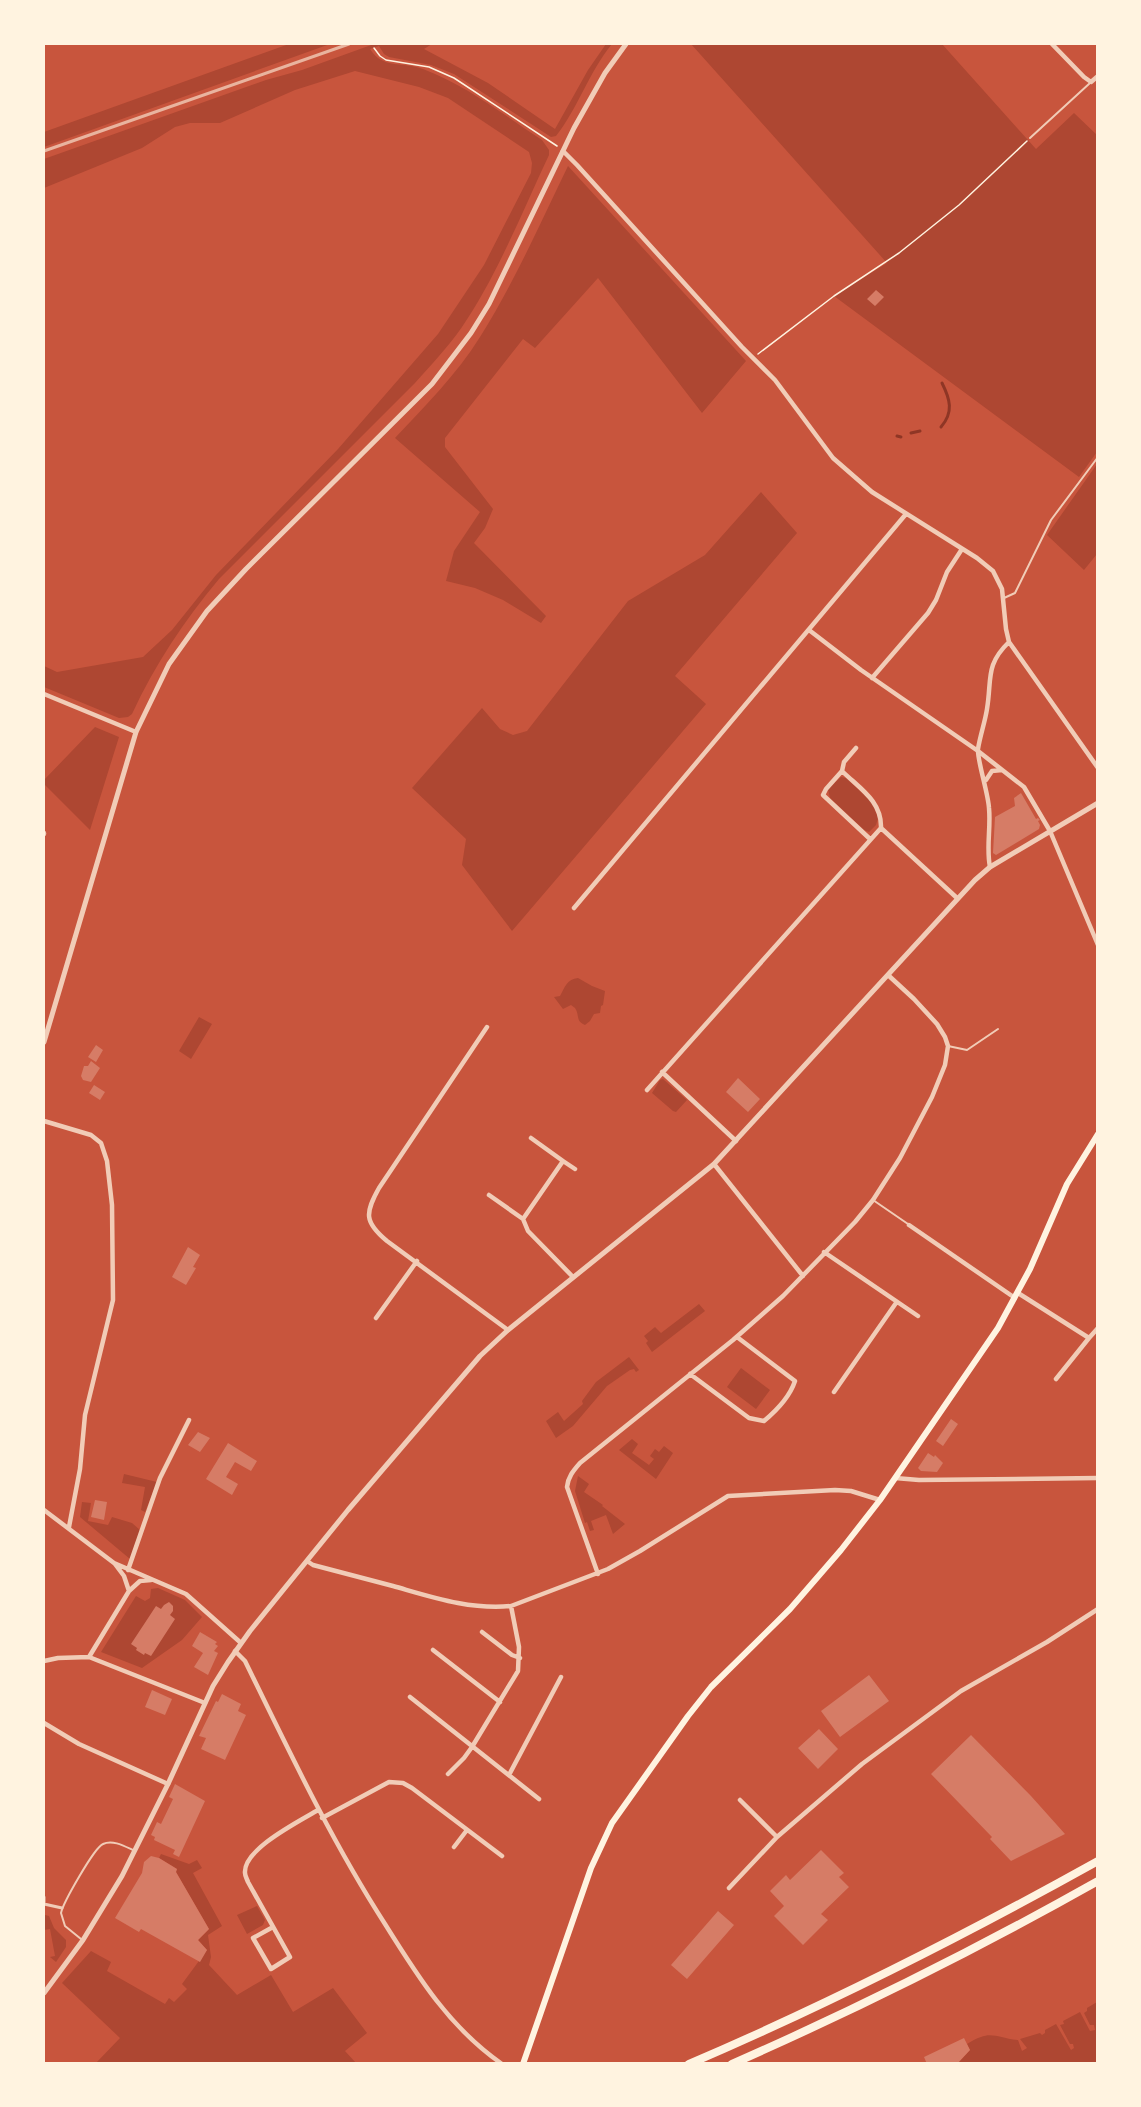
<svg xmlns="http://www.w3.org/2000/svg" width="1141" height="2107" viewBox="0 0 1141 2107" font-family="'Public Sans',sans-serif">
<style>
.green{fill:#ae4732}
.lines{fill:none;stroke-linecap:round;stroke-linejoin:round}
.stream{stroke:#8f3625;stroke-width:3}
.building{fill:#d67c66}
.path{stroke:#fff3e0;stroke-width:1.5}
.service{stroke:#f1ccb7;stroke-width:2}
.pedestrian{stroke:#f1ccb7;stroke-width:3}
.minor{stroke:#f1ccb7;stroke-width:4.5}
.tertiary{stroke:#f1ccb7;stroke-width:5}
.secondary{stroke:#fff3e0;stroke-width:6}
.motorway{stroke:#fff3e0;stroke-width:8}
.rail{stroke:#e9b49f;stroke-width:3}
</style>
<rect width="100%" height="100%" fill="#c8553d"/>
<path class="green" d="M289 44H330L44 147V132Z
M374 44H432L424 49 488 83 555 129 588 70 606 44H612C589 72 578 108 556 136L551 137 454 74 431 65 389 57 384 54 379 46 370 49C383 70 403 61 423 69 466 85 504 115 542 140L549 150V155C522 212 498 274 462 327 448 347 431 365 415 383L219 579C184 621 155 664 132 714L128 717 119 718 44 687V666L57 672 143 657 172 630 216 575 338 449 438 334 484 265 531 173 532 163 529 152 448 98 419 87 355 71 295 90 220 123H190L175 127 142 148 44 188V159L266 80 302 70Z
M691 44H942L1036 149 1074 113 1097 135V452L1079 477 834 296 887 263Z
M568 166 746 361 702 413 598 278 535 348 523 339 445 438V447L493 509 485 528 474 543 546 616 541 623 503 600 475 588 446 581 454 551 480 512 395 438C425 406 457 374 480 337 514 283 540 224 568 166Z
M1097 464V554L1084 570 1047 535Z
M761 492 797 533 675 676 706 704 512 931 462 865 466 839 412 788 482 708 500 729 513 735 527 731 628 601 705 555Z
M95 727 119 737 90 830 44 784V780Z
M841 777 846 778 873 803 878 818 876 825 869 832 864 830 830 798 828 789Z
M578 978 592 986 605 991 603 1005 601 1006 600 1013 594 1014 590 1021 585 1025C575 1021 580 1015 575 1008L571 1005 563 1009 554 997 560 996C565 987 567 979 578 978Z
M199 1017 212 1024 191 1059 179 1051Z
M663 1079 687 1100 676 1112 673 1111 652 1093 660 1080Z
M699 1304 705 1311 652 1352 646 1343 648 1341 644 1336 655 1327 661 1333Z
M629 1357 639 1370 636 1372 634 1369 630 1370 607 1386 573 1426 556 1438 546 1421 558 1412 564 1421 583 1404 582 1401 596 1382Z
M741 1368 770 1390 756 1409 727 1387Z
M632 1439 638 1444 632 1453 649 1465 654 1459 650 1456 655 1449 659 1452 664 1446 673 1453 656 1479 619 1450Z
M124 1474 157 1482 145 1512 141 1510 145 1487 122 1483Z
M578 1476 589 1484 584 1492 603 1505 602 1506 625 1524 613 1534 606 1515 591 1521 594 1530 590 1531 587 1522 585 1523 575 1491Z
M82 1502 91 1503 88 1521 108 1525 112 1517 132 1523 140 1530 130 1559 80 1517Z
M158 1588 185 1600 202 1617 182 1640 142 1668 101 1652 136 1596 145 1601 150 1598 151 1589Z
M161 1854 189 1864 197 1860 202 1868 193 1873 222 1926 208 1935 211 1957 209 1965 237 1995 271 1975 293 2012 333 1988 367 2033 345 2051 356 2063H96L120 2038 62 1983 91 1951 111 1962 107 1971 165 2004 169 1998 174 2002 187 1989 182 1984 207 1950 198 1940 209 1929 176 1872 177 1869 159 1858Z
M257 1906 265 1920 263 1925 247 1934 237 1915Z
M45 1915 49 1916 54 1928 66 1940V1947L56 1962 50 1957 55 1956 50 1929 44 1930Z
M1097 2002V2063L957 2064 970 2050 967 2044C991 2029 993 2037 1018 2040L1022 2051 1027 2048 1020 2039 1040 2033 1042 2035 1045 2033V2030L1056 2024 1071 2050 1074 2048 1073 2044H1070L1060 2025 1064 2024 1063 2021 1080 2012 1090 2031 1095 2030 1094 2025H1090L1084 2013 1087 2011V2008Z"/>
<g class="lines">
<path class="stream" d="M941 427C954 412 950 399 942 383
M911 433 920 431
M897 436 901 437"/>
</g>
<path class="building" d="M876 290 884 297 875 306 867 299Z
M1021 793 1036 819 1038 818 1040 820 1038 821 1040 825 1039 829 996 855 993 853 995 817 1015 806 1014 798Z
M96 1045 103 1050 96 1062 88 1057Z
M91 1061 100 1068 91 1082 83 1080 81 1076 84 1066H88Z
M738 1078 760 1099 748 1112 726 1092Z
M94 1085 105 1092 100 1100 89 1093Z
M188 1247 200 1255 193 1267 196 1268 186 1285 172 1277Z
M951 1419 958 1424 943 1446 936 1441Z
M198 1432 210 1438 200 1452 188 1445Z
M228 1443 257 1461 251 1471 235 1462 226 1477 238 1484 232 1495 206 1479Z
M928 1453 934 1457 935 1455 943 1463 937 1472 921 1471 918 1468Z
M95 1500 107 1502 104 1520 91 1517Z
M169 1602 173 1606V1611L170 1615 175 1619 151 1656 145 1653 144 1655 136 1650 137 1648 131 1644 156 1606 161 1609 164 1605Z
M200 1632 217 1642 215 1644 218 1646 214 1651 218 1653 208 1675 194 1667 203 1653 192 1646Z
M869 1675 889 1701 840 1737 821 1711Z
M152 1690 172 1699 165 1715 145 1707Z
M222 1694 241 1704 238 1711 246 1715 225 1760 201 1749 206 1738 199 1736 216 1701 218 1702Z
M819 1729 838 1749 818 1769 798 1748Z
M971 1735 1031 1796 1065 1834 1011 1861 990 1839 992 1837 931 1774Z
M175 1784 205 1801 179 1857 173 1854 175 1850 154 1840 155 1837 151 1835 157 1822 161 1824 173 1799 169 1797Z
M821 1850 844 1873 839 1877 849 1887 821 1914 828 1920 803 1945 774 1916 784 1906 770 1891 786 1875 790 1880Z
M151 1856 159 1858 177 1869 176 1872 209 1929 198 1940 207 1950 200 1962 141 1929 139 1932 115 1918 142 1873 144 1862Z
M718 1911 734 1925 687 1979 671 1965Z
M964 2038 970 2050 957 2064H927L924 2057Z"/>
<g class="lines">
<path class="path" d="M374 48 380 56 386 60 429 67 454 78 557 146
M758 354 834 296 899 253 959 205 1027 141"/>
<path class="service" d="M1030 138 1090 83
M1004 598 1015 593 1051 520 1098 457
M948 1046 967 1050 998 1029
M873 1200 908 1224
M81 1939 65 1926 61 1913C63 1903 94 1848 103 1844 113 1839 126 1847 135 1851"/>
<path class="pedestrian" d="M44 1897V1904L62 1908"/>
<path class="minor" d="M1052 44 1084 77 1091 82 1098 76
M563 151 577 165 742 347 775 380 833 458 872 492 977 558 993 571 1002 589 1006 629 1009 642 1098 768
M809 630 861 670 978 751 1024 787 1050 831 1098 945
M872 678 928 613 936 600 947 572 962 549
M44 694 136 732
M842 771 844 762 856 748
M986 780 992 771 1002 770
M881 828 957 898
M44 834V833
M990 867C986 848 991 828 989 808 988 792 977 760 978 749 980 736 985 722 987 709 992 679 985 665 1009 642
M574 908 906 514
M487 1027 379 1188C365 1213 364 1222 387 1241L508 1330
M662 1072 736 1141
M647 1090 881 828C882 801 859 788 842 771L826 789 823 795 870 839
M44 1121 91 1135 101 1143 107 1161 112 1205 113 1300 85 1415 80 1469 69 1527
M531 1138 563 1161
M714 1164 803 1276
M489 1195 523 1219
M909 1225 1015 1298
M824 1252 918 1316
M573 1277 528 1231 523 1219 563 1161 575 1169
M1018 1293 1089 1338 1056 1379
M376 1318 417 1261
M1089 1338 1098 1328
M690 1374 749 1418 764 1421C776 1411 790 1396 795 1381L737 1337
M834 1392 896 1303
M895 1478 919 1480 1098 1478
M44 1510 114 1563 186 1594 241 1643
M307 1561 313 1565C340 1572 367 1579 393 1586 432 1597 470 1610 511 1606L608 1569 640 1551 728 1496 835 1490 851 1491 880 1500
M128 1570 160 1478 189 1420
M598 1574 567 1487C568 1477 573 1471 580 1463L733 1340 783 1296 855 1222 873 1200 900 1158 932 1097 945 1065 948 1046 945 1037 937 1024 914 999 888 975
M129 1591 140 1581 151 1580
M482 1632 512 1655 520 1658
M433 1650 500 1702
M235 1651 245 1661C289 1751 331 1840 385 1924 418 1977 450 2028 502 2064
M89 1657 129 1591 124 1576 115 1564
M44 1661 58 1658 89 1657 205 1703
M410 1697 539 1799
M44 1723 79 1744 168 1784
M448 1774 464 1758 472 1747 518 1671 519 1647 511 1606
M509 1775 561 1677
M740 1800 777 1837
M322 1818 389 1782 403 1783 412 1788 502 1856
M454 1847 467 1830
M729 1888 777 1837 862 1764 961 1691 1047 1642 1098 1609
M273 1927 253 1938 271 1969 290 1957 248 1882C247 1879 245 1876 245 1873 243 1849 300 1821 318 1810"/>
<path class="tertiary" d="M44 1042 136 732 169 664 207 611 246 569 432 384 471 333 489 304 574 128 605 73 626 44
M44 1993 83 1940 122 1876 168 1784 213 1686 228 1662 250 1631 348 1510 480 1356 508 1330 714 1164 975 880 990 867 1098 803"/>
<path class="secondary" d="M523 2064 591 1868 612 1823 688 1716 711 1687 790 1609 841 1550 880 1500 998 1328 1030 1269 1067 1184 1098 1134"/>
<path class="motorway" d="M689 2064C829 2004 965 1935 1098 1861
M732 2064C857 2009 979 1948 1098 1881"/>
<path class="rail" d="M44 151 349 44"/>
</g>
<rect width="1141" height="2107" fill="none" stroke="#fff3e0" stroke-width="90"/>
</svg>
